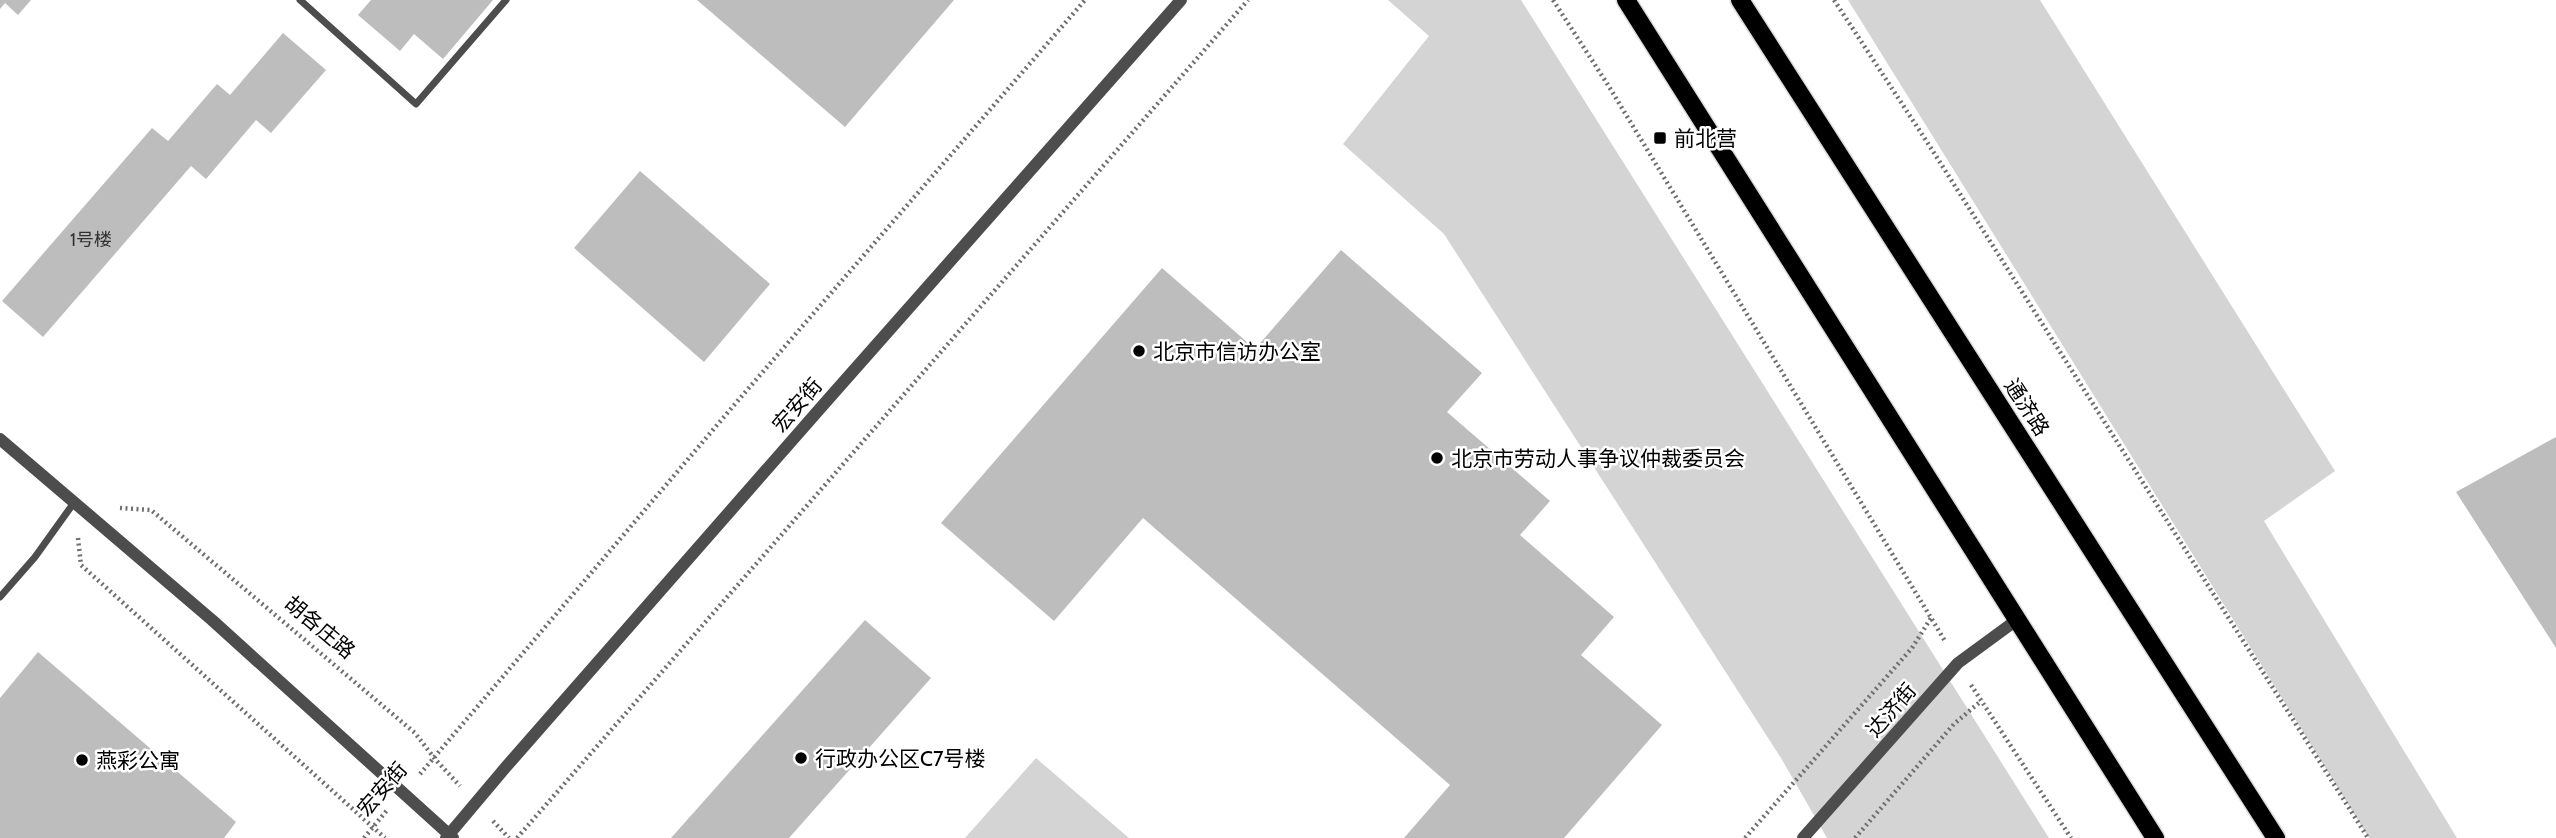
<svg xmlns="http://www.w3.org/2000/svg" width="2556" height="838" viewBox="0 0 2556 838" font-family="Cabin,'Noto Sans SC',sans-serif">
<style>
.green{fill:#d4d4d4}
.building{fill:#bdbdbd}
.lines{fill:none;stroke-linecap:round;stroke-linejoin:round}
.primary-casing{stroke:#dbdbdb;stroke-width:21}
.path{stroke:#6f6f6f;stroke-width:4.5;stroke-dasharray:2 3.5;stroke-linecap:butt}
.minor{stroke:#4d4d4d;stroke-width:7}
.tertiary{stroke:#4d4d4d;stroke-width:12}
.primary{stroke:#000;stroke-width:18}
.poi-dot{fill:#000;stroke:#fff;stroke-width:2.5}
.labels{text-anchor:middle;dominant-baseline:central;stroke-width:5;stroke-linejoin:round;paint-order:stroke}
.number-label{font-size:18px;fill:#2f2f2f}
.poi-label{font-size:21px;fill:#000;stroke:#fff;text-anchor:start}
.street-label{font-size:21px;fill:#000;stroke:#fff}
</style>
<rect width="100%" height="100%" fill="#fff"/>
<path class="green" d="M1388 0H1521L2049 838H1827L1781 758 1444 234 1343 144 1429 36Z
M1848 0H2040L2335 471 2264 521 2457 838H2369Z
M1036 758 1129 838H965Z"/>
<path class="building" d="M0 0H31L18 15 5 3 0 9Z
M371 0H493L443 59 414 34 400 51 358 15Z
M697 0H954L845 127Z
M283 33 326 70 271 133 256 120 206 179 191 166 43 337 2 301 152 128 168 141 217 84 230 95Z
M640 171 770 284 704 362 574 248Z
M1341 250 1482 373 1447 412 1550 501 1520 535 1614 617 1581 655 1662 725 1564 838H1404L1450 785 1143 518 1054 621 941 523 1162 268 1255 349Z
M2556 437V648L2456 492Z
M865 620 931 678 789 838H671Z
M38 652 236 822 224 838H0V698Z"/>
<g class="lines">
<g class="primary-casing">
<path id="primary" d="M1626 0 2155 838
M1740 0 2276 838"/>
</g>
<path class="path" d="M1553 0 1608 85 1945 641
M1834 0 1929 145 2368 838
M120 508 151 510 415 733 435 759 460 786
M78 538 81 565 385 838
M1971 685 2071 838
M420 774 735 404 1085 0
M493 821 509 838
M364 838 388 809
M517 838 1248 0
M1745 838 1912 648 1931 618
M1855 838 1954 724 1981 701"/>
<path class="minor" d="M300 0 416 104 506 0
M0 597 35 557 73 504"/>
<path class="tertiary" d="M0 439 212 620 453 838
M446 838 505 768 824 404 1181 0
M1803 838 1958 663 2018 619"/>
<use href="#primary" class="primary"/>
</g>
<g class="poi-dot">
<rect x="1653" y="131" width="14" height="14" rx="3.5"/>
<circle cx="1139" cy="351" r="7"/>
<circle cx="1437" cy="458" r="7"/>
<circle cx="801" cy="758" r="7"/>
<circle cx="82" cy="760" r="7"/>
</g>
<g class="labels">
<g class="number-label">
<text x="91" y="240">1号楼</text>
</g>
<g class="poi-label">
<text x="1674" y="138">前北营</text>
<text x="1153" y="351">北京市信访办公室</text>
<text x="1451" y="458">北京市劳动人事争议仲裁委员会</text>
<text x="815" y="758">行政办公区C7号楼</text>
<text x="96" y="760">燕彩公寓</text>
</g>
<g class="street-label">
<text transform="translate(797 405) rotate(-49)">宏安街</text>
<text transform="translate(2027 407) rotate(57)">通济路</text>
<text transform="translate(320 627) rotate(40)">胡各庄路</text>
<text transform="translate(1891 710) rotate(-49)">达济街</text>
<text transform="translate(382 789) rotate(-49)">宏安街</text>
</g>
</g>
</svg>
